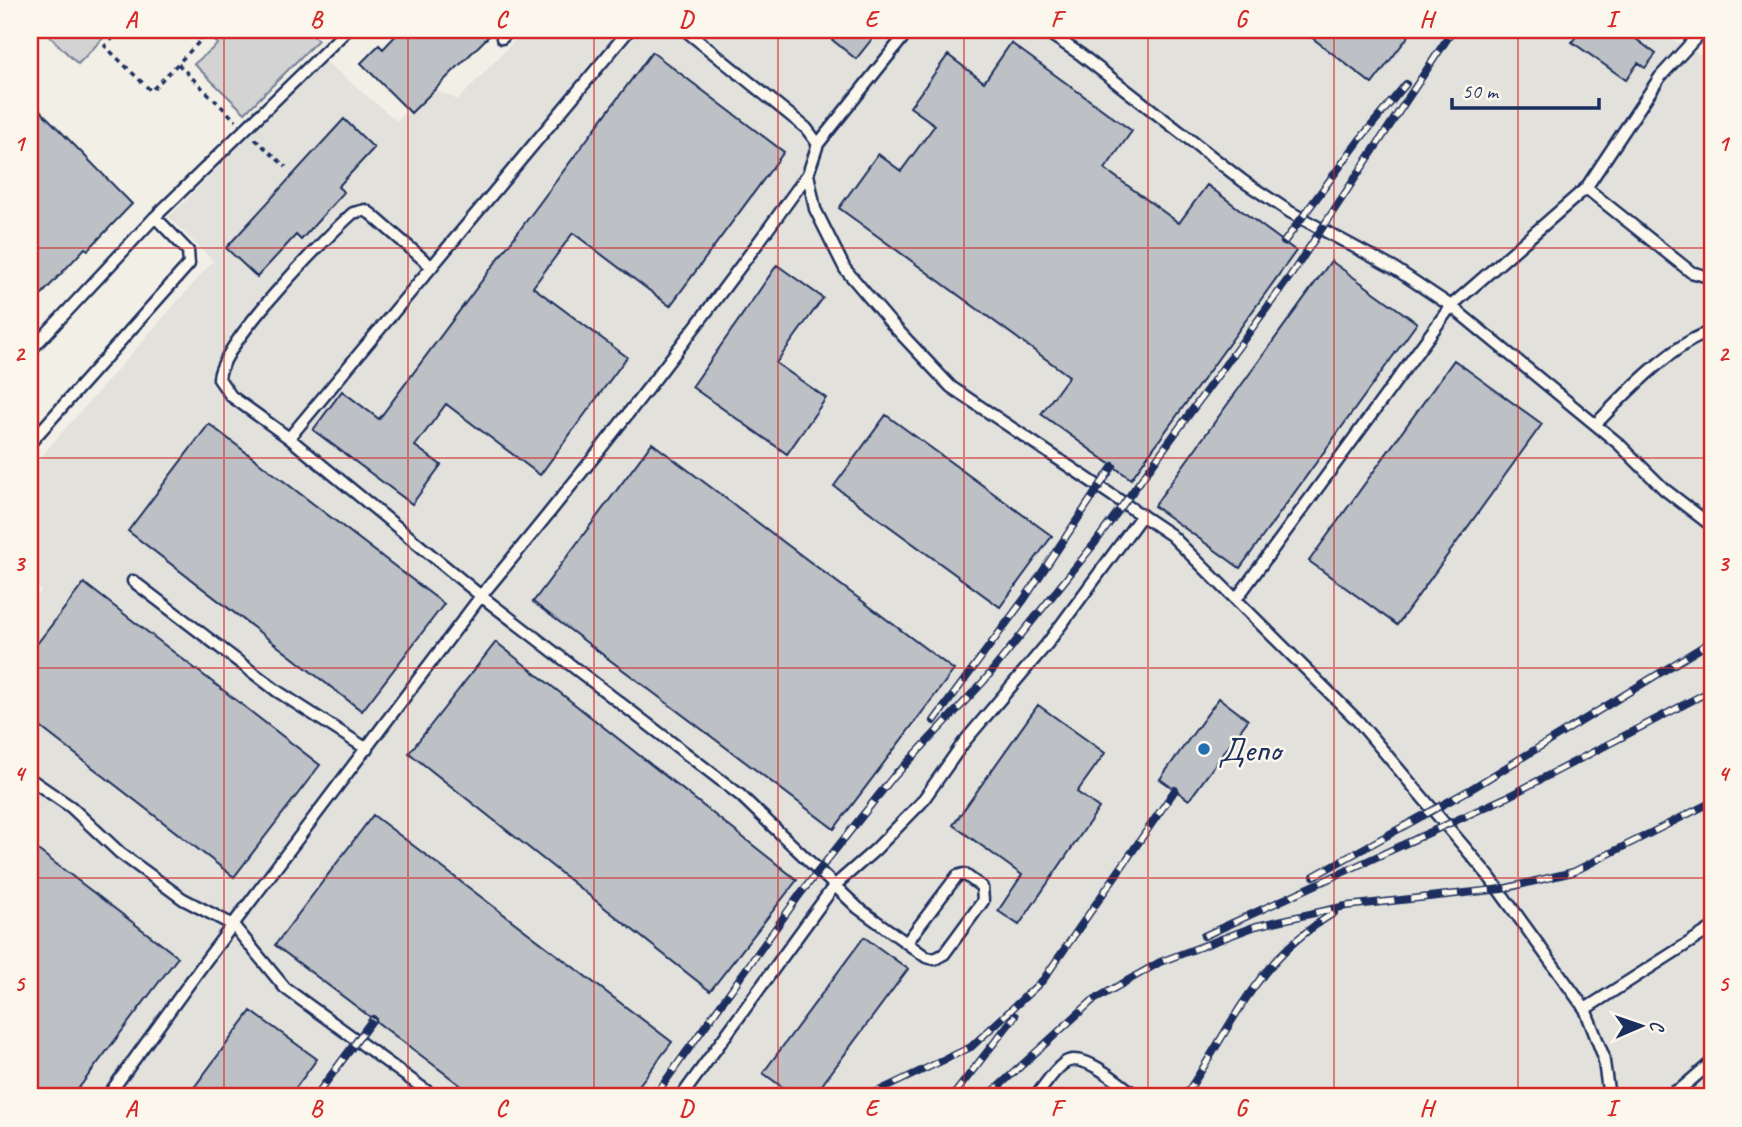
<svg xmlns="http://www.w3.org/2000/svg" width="1742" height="1127" viewBox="0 0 1742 1127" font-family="Caveat,sans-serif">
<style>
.built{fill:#e2e1dc}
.green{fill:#d2d3d2;stroke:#768198;stroke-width:2}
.building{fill:#bdc0c4;stroke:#1b2f5e;stroke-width:2}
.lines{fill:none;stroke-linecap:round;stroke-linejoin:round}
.service-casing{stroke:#1b2f5e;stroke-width:15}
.path{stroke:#1b2f5e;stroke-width:3.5;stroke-dasharray:5 5;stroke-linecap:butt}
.service{stroke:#fbf7ec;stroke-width:10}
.rail-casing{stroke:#1b2f5e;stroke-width:8}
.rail{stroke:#fbf7ec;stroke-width:5;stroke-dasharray:16;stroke-linecap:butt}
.grid{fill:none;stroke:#d62828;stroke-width:2;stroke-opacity:0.55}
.poi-dot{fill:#1f6fb2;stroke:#fbf7ec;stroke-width:2.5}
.labels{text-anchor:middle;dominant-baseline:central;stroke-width:5;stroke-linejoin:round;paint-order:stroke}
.poi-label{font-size:35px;fill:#1b2f5e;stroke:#fbf7ec;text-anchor:start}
.neatline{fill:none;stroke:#d62828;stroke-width:2.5}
.grid-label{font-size:23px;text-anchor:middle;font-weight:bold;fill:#d62828}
</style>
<rect width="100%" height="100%" fill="#f2efe6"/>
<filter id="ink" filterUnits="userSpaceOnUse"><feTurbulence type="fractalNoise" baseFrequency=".0143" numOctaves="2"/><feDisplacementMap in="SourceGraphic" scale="14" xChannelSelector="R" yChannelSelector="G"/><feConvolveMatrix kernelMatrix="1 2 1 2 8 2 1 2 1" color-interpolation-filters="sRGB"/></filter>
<g filter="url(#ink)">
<path class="built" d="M525 30H1657L1712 62V1097H30V606L41 591 30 581V469L213 261 169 217 324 60 397 121 430 87 458 100Z"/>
<path class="green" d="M43 30H111L78 64Z
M204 30H307L318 40 245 113 194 64 218 44Z"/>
<path class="building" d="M401 30H495L411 113 361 63 379 45 383 49Z
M820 30H879L856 59Z
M1302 30H1413L1372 84Z
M1581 30H1624L1656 54 1645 68 1638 63 1626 80 1572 42Z
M1011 43 1132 131 1105 169 1179 223 1207 185 1296 251 1131 479 1041 414 1069 376 839 208 878 154 901 171 935 125 910 107 948 55 984 82Z
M652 52 784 152 670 306 573 233 533 287 627 357 540 475 446 404 415 446 441 465 412 504 313 430 342 391 379 419Z
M30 100 132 204 88 250 85 248 30 307Z
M344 119 374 148 338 187 344 192 301 240 296 235 257 277 226 248Z
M1331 261 1417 323 1240 568 1154 506Z
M777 265 823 298 776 363 826 398 787 454 692 387Z
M1454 360 1542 424 1397 625 1309 561Z
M886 415 1052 536 1000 607 834 486Z
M209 424 444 604 362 711 128 531Z
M652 443 954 670 834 829 533 602Z
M84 583 320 765 234 877 30 719V653Z
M496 642 797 880 710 991 409 753Z
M1219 698 1248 720 1189 800 1160 779Z
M1038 705 1105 753 1077 792 1099 808 1019 925 998 911 1022 875 953 825Z
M373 815 672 1042 630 1097H476L275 945Z
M30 844 178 957 72 1097H30Z
M864 937 908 969 813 1097H796L763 1073Z
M251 1011 317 1059 289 1097H187Z"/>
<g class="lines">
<g class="service-casing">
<path id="service" d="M685 30 806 128 818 144 808 174 815 209 845 269 890 322 951 387 1171 535 1358 721 1488 875 1585 1009 1603 1055 1609 1097
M1044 30 1080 54 1243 181 1290 212 1397 270 1451 306 1619 444 1664 489 1712 526
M502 38 510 30
M818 144 909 30
M808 174C704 319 595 459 481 596L740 795 858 908 926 957 935 959 944 954 983 901 982 887 964 874 957 876 907 942
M1586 188 1691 272 1712 278
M30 351 155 217 347 30
M1596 424C1621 398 1677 339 1712 332
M289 438 629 30
M30 443 189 264 188 251 155 217
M133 581 277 691 367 749
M1237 598 1451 306 1586 188 1660 77 1703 30
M30 779 71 807 120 853 183 899 233 925 285 988 435 1097
M1585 1009 1712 928
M107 1097 207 959 481 596 289 438 231 396 219 379C220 345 324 239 353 213L365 210 371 214 432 267
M681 1097 834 886 875 850 921 803 964 742 1047 644 1142 515
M1035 1097C1044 1087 1052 1072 1063 1064 1082 1048 1122 1086 1138 1097
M1665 1097 1683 1087 1712 1062"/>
</g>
<path class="path" d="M108 30 115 36
M121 30 105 46 151 91 202 39 192 30
M178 64 236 121
M255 139 286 167"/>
<use href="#service" class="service"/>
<g class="rail-casing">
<path id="rail" d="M1284 242 1361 138 1406 84
M934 721 1025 598 1113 466
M892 779 984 681 1095 543 1291 275 1453 30
M1314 876 1471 789 1712 641
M1204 936 1507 797 1712 690
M315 1097 373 1019
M654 1097 801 893 897 772
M866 1097 971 1047 1043 980 1175 790
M952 1097 1015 1016
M987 1097 1092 1001 1160 962 1256 926 1346 906 1502 889 1573 872 1712 802
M1184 1097C1234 1025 1254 961 1334 913"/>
</g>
<use href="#rail" class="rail"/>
</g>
</g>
<path class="grid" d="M224 30V1097M408 30V1097M594 30V1097M778 30V1097M964 30V1097M1148 30V1097M1334 30V1097M1518 30V1097M30 248H1712M30 458H1712M30 668H1712M30 878H1712"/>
<circle class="poi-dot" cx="1204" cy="749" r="7"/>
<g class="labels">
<g class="poi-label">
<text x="1218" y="749">Депо</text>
</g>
</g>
<rect width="1742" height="1127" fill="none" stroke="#fbf7ec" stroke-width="77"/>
<g transform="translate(1641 1026) rotate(88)" stroke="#fbf7ec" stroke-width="5" paint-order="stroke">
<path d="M0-5L12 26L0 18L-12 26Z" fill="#1b2f5e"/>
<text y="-10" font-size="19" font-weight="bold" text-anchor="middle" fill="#1b2f5e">С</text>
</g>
<path d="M1452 98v10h147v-10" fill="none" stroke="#1b2f5e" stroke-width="3.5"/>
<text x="1462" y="98" font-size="21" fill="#1b2f5e" stroke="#fbf7ec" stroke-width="5" paint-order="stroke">50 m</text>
<rect x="38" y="38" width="1666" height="1050" class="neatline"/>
<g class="grid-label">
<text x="131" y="27">A</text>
<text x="316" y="27">B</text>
<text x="501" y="27">C</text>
<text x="686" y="27">D</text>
<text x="871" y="27">E</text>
<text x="1056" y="27">F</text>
<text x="1241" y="27">G</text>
<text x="1426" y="27">H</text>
<text x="1611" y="27">I</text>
<text x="19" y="151">1</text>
<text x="1723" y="151">1</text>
<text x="19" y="361">2</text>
<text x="1723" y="361">2</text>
<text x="19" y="571">3</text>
<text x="1723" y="571">3</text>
<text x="19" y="781">4</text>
<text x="1723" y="781">4</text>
<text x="19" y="991">5</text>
<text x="1723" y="991">5</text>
<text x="131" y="1116">A</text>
<text x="316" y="1116">B</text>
<text x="501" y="1116">C</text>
<text x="686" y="1116">D</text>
<text x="871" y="1116">E</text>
<text x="1056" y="1116">F</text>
<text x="1241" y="1116">G</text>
<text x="1426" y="1116">H</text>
<text x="1611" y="1116">I</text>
</g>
</svg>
